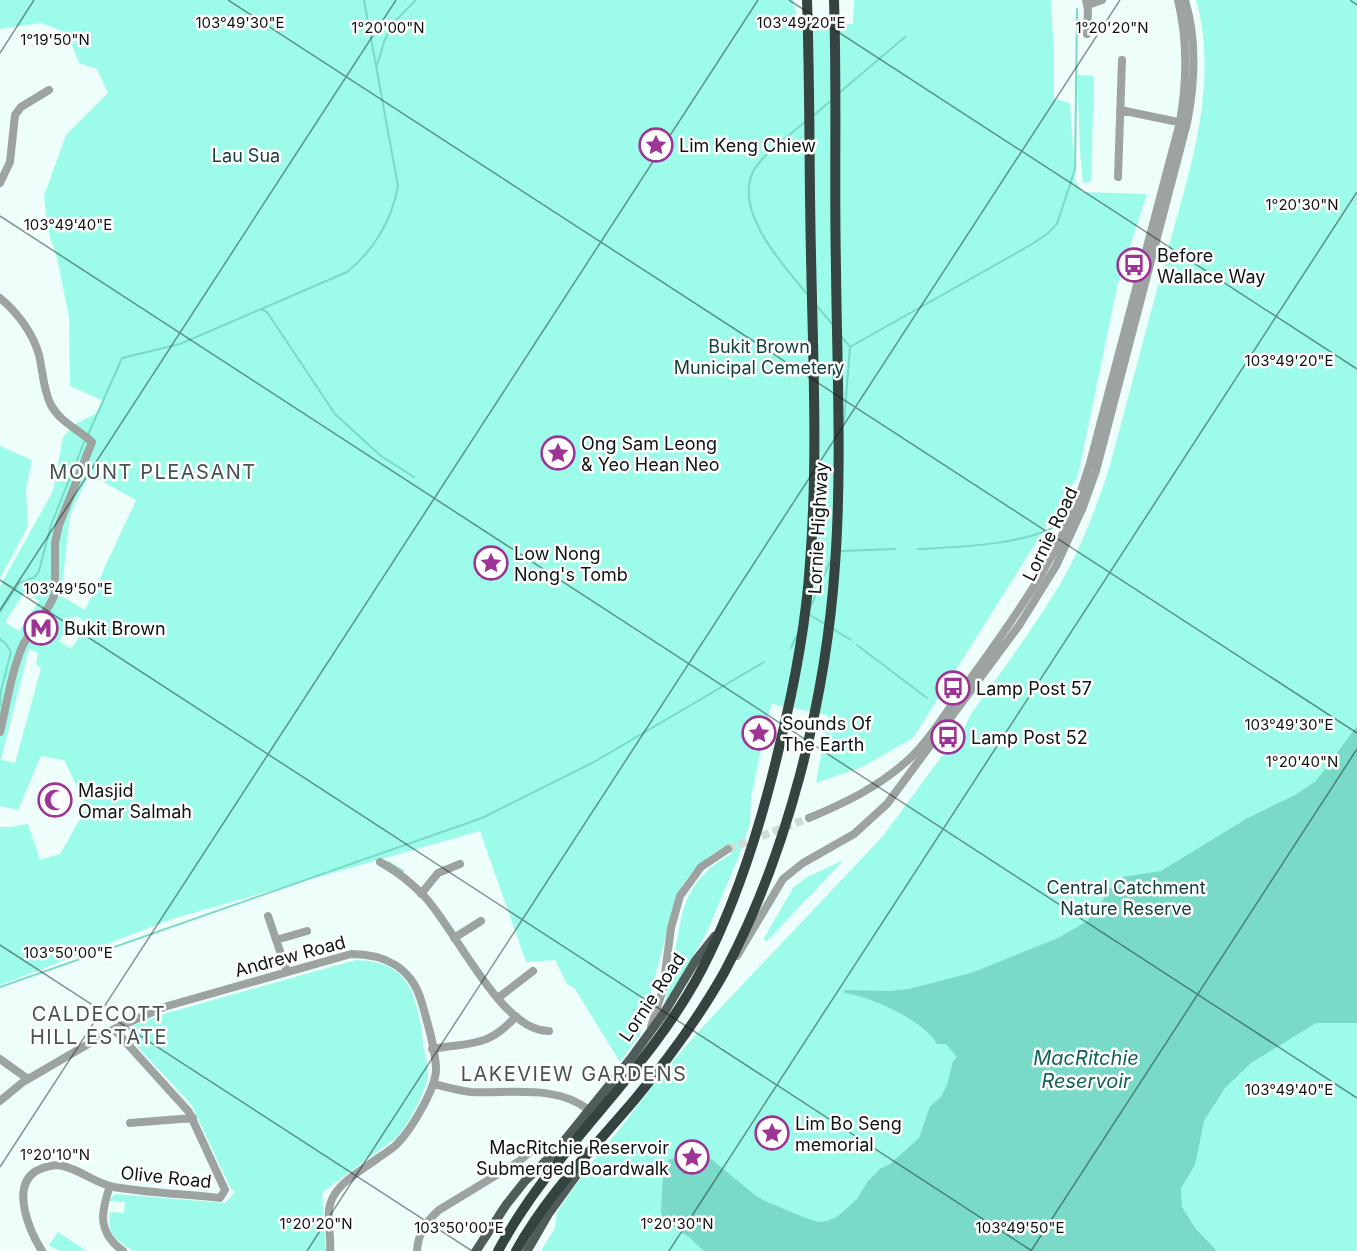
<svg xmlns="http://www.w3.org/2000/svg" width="1357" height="1251" viewBox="0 0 1357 1251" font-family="Inter,sans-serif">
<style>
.green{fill:#9dfbe9;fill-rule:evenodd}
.water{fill:#79dac8}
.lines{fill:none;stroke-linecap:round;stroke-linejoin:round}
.stream{stroke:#79dac8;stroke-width:2}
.minor-tunnel{stroke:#ccdcd8;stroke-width:8;stroke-dasharray:8 4;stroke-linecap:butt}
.minor{stroke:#9ca3a1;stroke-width:8}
.major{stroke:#505c5a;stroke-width:9}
.highway{stroke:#364441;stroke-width:10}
.ticks{fill:none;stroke:#0e1413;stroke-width:1.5;stroke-opacity:0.45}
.labels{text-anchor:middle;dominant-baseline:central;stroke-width:5;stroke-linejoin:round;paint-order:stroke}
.poi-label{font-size:18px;fill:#0e1413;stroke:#fff;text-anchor:start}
.park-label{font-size:18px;fill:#14413a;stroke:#fff}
.street-label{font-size:18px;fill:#0e1413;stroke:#fff}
.neighbourhood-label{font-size:20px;letter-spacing:1.5px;fill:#465451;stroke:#fff}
.water-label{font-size:20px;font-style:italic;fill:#126257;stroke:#fff}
.ticks-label{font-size:15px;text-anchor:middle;fill:#0e1413;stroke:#fff;stroke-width:5;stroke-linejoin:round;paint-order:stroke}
</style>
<rect width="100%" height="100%" fill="#eefffb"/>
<path class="green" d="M0 0H793L799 24H853L854 0H1051L1054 57V99L1070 103 1075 181 1083 192 1147 194 1117 287 1078 476 913 738 862 767 816 783 828 715 772 704 768 717 751 797 750 823 739 856 707 932 664 1008 682 914C691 884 705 869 731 854L727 845C704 858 689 872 676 896L640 1034 620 1062 575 989 567 984 555 960 526 962 480 831 172 919 0 985V827H10L28 824 40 860 60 854 87 807 64 760 41 756 18 810 0 806V586L53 491 63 437 74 425 95 414 104 401 70 386 69 317 57 258 48 230 44 196 66 135 108 93 97 69 79 63 67 33 41 23 0 29ZM89 474 136 500 85 610 61 596 70 515ZM25 591 39 601 19 631 5 622ZM75 615 88 624 71 649 59 641ZM29 649 38 653 36 664 41 668 15 763 1 760Z
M1196 0H1357V1251H541L555 1228 557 1212 589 1166 619 1130 663 1072 709 1020 883 836 942 756 960 736 971 714C1001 672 1033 629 1060 584 1082 547 1097 506 1110 465 1128 399 1145 333 1163 267 1186 183 1221 86 1196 0Z
M1077 75 1094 76 1091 182 1083 183 1080 151Z
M0 446 32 460 26 489 28 526 0 579Z
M844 860 766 942 764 938 793 888 807 877Z
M356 960C411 961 417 997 423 1042 424 1052 428 1063 428 1073 428 1089 409 1122 399 1135 394 1141 384 1146 377 1152 359 1165 340 1179 322 1193L326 1251H133C115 1238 107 1236 110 1212L124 1213 125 1202 110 1201 111 1198 115 1194 225 1203 235 1192 231 1189 191 1104 130 1039 129 1032 132 1026 167 1013Z
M58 1232 85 1250 84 1251H59L49 1245Z"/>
<path class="water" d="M1357 726V1023H1316L1251 1063 1225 1088 1204 1121 1195 1165 1181 1188 1182 1207 1195 1228 1217 1251H704L690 1238 664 1220 661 1213 663 1177 669 1159 706 1155 755 1195 765 1201 803 1217 819 1222 827 1221 837 1217 857 1199 868 1181 880 1169 890 1164 919 1138 930 1106 941 1097 947 1085 953 1061 957 1057 946 1044H937C924 1020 871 997 845 993L844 990 888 991 909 989 974 972 1058 938 1086 922 1099 907 1109 889 1123 877 1161 871 1246 819 1295 795 1316 781Z"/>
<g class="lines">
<path class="stream" d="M377 65 384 42 392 24 416 0
M839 93 905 37
M814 115 833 99
M805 122C790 135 764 153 754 170 732 210 783 265 807 294
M817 306 832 324
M261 309 267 312 335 414 381 456 414 477
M841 336 850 347 844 422
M850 347 1027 247 1046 235 1057 224 1075 169 1077 9
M88 435 122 358 180 344 347 272C374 251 392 219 398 186L364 0
M918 549C959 547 1028 545 1061 523
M841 551 895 549
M811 606 831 559
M0 612 19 583 35 577 39 571 51 525 85 440
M810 615 825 624
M833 629 851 640
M0 639 6 644 11 652 1 691 0 706
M857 645 927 698
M791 648 797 635
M388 862 403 871
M0 987 482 818 594 762 764 662"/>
<path class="minor-tunnel" d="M728 849 809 818"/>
<path class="minor" d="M1086 0 1088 10 1087 34
M1088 5 1102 0
M1120 110 1183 123
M1118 177 1122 60
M0 183 10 162 15 115 21 107 49 90
M0 298C17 312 33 333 39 355 43 371 43 390 51 405 61 423 78 429 92 442L59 525 55 543V593C49 612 32 627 23 645 11 672 7 704 0 732
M809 818C845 803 878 787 907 761 930 740 947 710 966 685 1019 611 1064 552 1090 463L1180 122C1187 81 1188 41 1178 0
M380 862C399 873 409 881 424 896 455 928 501 1032 549 1031
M421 894 438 873 460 864
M268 916 287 972
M454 938 481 921
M276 940 307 931
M737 956 783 879 803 863 854 834 887 804 1020 624 1056 566 1083 507 1096 471 1187 123C1195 83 1197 40 1185 0
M498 998 533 971
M651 1027 663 989 671 928 680 896 701 867 728 849
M432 1049C471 1042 488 1048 516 1016
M0 1059 28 1079
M434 1084C446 1087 458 1091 471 1092 510 1094 555 1084 589 1110
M0 1101 23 1082 114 1029 164 1007 351 954C384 954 411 967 421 1000 427 1021 435 1046 436 1068 437 1087 411 1130 397 1144 391 1150 384 1154 378 1158 364 1169 342 1180 333 1197 324 1214 332 1233 330 1251
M130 1123 193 1118
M110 1186C100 1214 98 1233 123 1251
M42 1251C30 1232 10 1187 36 1171 43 1167 55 1164 63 1166 81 1170 96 1184 114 1187 149 1193 185 1194 220 1198L225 1190 189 1112 114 1029
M417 1251C418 1233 426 1222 439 1210L518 1162 536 1147"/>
<path class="major" d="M476 1251 506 1205 525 1181 555 1152 632 1057 664 1013 696 960 715 936
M527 1251 549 1213 583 1166"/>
<path class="highway" d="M498 1251C553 1148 648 1073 702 969 738 899 761 825 779 748 794 687 806 626 810 563 818 461 813 358 811 255 809 170 810 85 807 0
M516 1251C548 1193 594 1148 636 1098 669 1058 700 1016 725 971 788 853 826 699 835 565 842 467 837 368 836 269 834 179 837 90 834 0"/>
</g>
<path class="ticks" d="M228 0 1357 733M789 0 1357 369M1350 0 1357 5M0 53 34 0M0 216 1357 1098M0 580 1032 1251M0 610 396 0M0 945 472 1251M0 1167 758 0M307 1251 1120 0M669 1251 1357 192M1031 1251 1357 749"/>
<defs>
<g id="sight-ring" transform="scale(1.725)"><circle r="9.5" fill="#fff" stroke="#9e3496" stroke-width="1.5"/><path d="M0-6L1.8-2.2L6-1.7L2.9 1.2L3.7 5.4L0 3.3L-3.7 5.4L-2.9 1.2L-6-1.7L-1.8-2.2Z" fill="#9e3496"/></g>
<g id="bus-ring" transform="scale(1.725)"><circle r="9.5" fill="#fff" stroke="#9e3496" stroke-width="1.5"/><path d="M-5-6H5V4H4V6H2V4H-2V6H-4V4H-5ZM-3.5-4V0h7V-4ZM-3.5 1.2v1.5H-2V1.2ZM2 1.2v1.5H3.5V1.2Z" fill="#9e3496"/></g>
<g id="metro-ring" transform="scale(1.725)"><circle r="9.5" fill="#fff" stroke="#9e3496" stroke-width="1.5"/><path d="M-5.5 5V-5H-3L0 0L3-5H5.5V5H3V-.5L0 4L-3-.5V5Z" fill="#9e3496"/></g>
<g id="mosque-ring" transform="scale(1.725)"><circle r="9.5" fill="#fff" stroke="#9e3496" stroke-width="1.5"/><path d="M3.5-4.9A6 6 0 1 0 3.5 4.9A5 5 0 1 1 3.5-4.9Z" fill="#9e3496"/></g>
</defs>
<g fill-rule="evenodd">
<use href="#sight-ring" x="656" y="145"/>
<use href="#bus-ring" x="1134" y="265"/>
<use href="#sight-ring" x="558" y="453"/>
<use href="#sight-ring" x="491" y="563"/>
<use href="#metro-ring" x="41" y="628"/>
<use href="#bus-ring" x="953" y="688"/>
<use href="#sight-ring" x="759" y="733"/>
<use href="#bus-ring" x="948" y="737"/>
<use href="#mosque-ring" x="55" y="800"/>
<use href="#sight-ring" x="772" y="1133"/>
<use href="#sight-ring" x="692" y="1157"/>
</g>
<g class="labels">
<g class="poi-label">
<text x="679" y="145">Lim Keng Chiew</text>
<text x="1157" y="255">Before<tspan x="1157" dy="21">Wallace Way</tspan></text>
<text x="581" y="443">Ong Sam Leong<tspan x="581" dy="21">&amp; Yeo Hean Neo</tspan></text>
<text x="514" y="553">Low Nong<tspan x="514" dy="21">Nong's Tomb</tspan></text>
<text x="64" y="628">Bukit Brown</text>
<text x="976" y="688">Lamp Post 57</text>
<text x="782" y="723">Sounds Of<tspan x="782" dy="21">The Earth</tspan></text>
<text x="971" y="737">Lamp Post 52</text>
<text x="78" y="790">Masjid<tspan x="78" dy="21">Omar Salmah</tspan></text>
<text x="795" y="1123">Lim Bo Seng<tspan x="795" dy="21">memorial</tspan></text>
<text x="669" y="1147" text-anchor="end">MacRitchie Reservoir<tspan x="669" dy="21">Submerged Boardwalk</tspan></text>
</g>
<g class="park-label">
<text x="246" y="155">Lau Sua</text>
<text x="759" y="346">Bukit Brown<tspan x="759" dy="21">Municipal Cemetery</tspan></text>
<text x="1126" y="887">Central Catchment<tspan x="1126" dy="21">Nature Reserve</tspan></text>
</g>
<g class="street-label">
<text transform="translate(818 528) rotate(-87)">Lornie Highway</text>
<text transform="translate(1050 534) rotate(-64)">Lornie Road</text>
<text transform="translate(290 956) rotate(-15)">Andrew Road</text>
<text transform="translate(652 997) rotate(-56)">Lornie Road</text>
<text transform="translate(166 1177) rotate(6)">Olive Road</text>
</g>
<g class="neighbourhood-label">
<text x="153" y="472">MOUNT PLEASANT</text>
<text x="99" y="1014">CALDECOTT<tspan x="99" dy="23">HILL ESTATE</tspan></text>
<text x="574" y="1074">LAKEVIEW GARDENS</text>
</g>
<g class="water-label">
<text x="1086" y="1058">MacRitchie<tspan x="1086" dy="23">Reservoir</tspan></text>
</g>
</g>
<g class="ticks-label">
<text x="801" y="28">103°49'20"E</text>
<text x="240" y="28">103°49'30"E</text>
<text x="388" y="33">1°20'00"N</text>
<text x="1112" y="33">1°20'20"N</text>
<text x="55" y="45">1°19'50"N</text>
<text x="1302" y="210">1°20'30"N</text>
<text x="68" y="230">103°49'40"E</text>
<text x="1289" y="366">103°49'20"E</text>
<text x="68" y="594">103°49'50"E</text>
<text x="1289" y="730">103°49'30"E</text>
<text x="1302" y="767">1°20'40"N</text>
<text x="68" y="958">103°50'00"E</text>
<text x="1289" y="1095">103°49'40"E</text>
<text x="55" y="1160">1°20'10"N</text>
<text x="316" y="1229">1°20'20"N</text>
<text x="677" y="1229">1°20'30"N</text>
<text x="459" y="1233">103°50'00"E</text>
<text x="1020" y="1233">103°49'50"E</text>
</g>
</svg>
